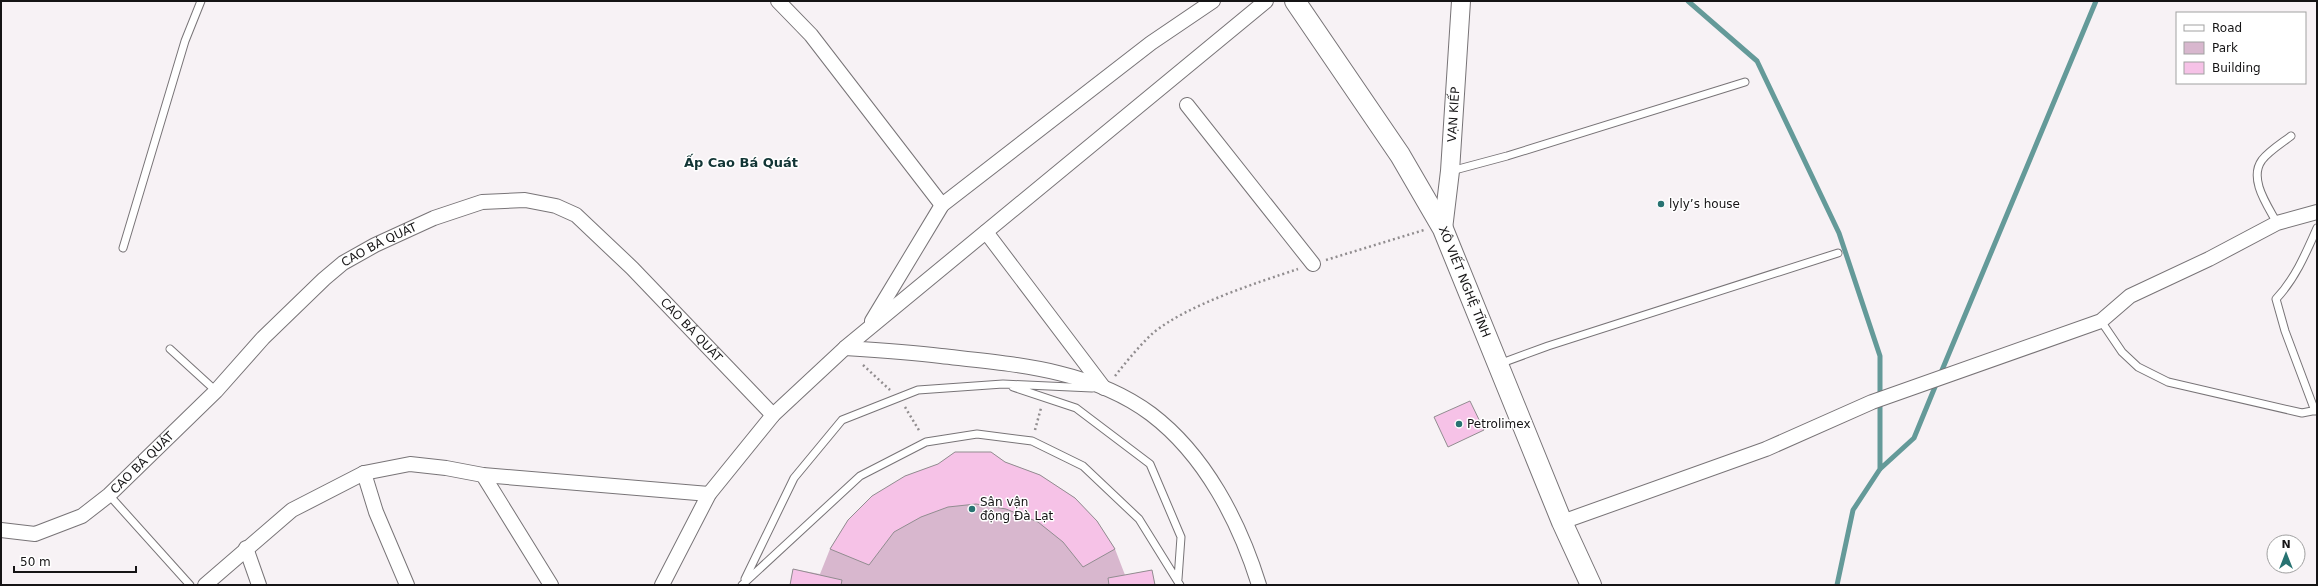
<svg xmlns="http://www.w3.org/2000/svg" width="2318" height="586" viewBox="0 0 2318 586" font-family="'DejaVu Sans',sans-serif">
<style>
.green{fill:#d8b7ce}
.lines{fill:none;stroke-linecap:round;stroke-linejoin:round}
.stream{stroke:#649a99;stroke-width:5}
.building{fill:#f6c2e7;stroke:#918d90}
.service-casing{stroke:#787477;stroke-width:9}
.minor-casing{stroke:#787477;stroke-width:16}
.tertiary-casing{stroke:#787477;stroke-width:20}
.secondary-casing{stroke:#787477;stroke-width:22}
.path{stroke:#918d8f;stroke-width:2.5;stroke-dasharray:2 3;stroke-linecap:butt}
.service{stroke:#fff;stroke-width:7}
.minor{stroke:#fff;stroke-width:14}
.tertiary{stroke:#fff;stroke-width:18}
.secondary{stroke:#fff;stroke-width:20}
.poi-dot{fill:#287372;stroke:#fff;stroke-width:1.5}
.labels{text-anchor:middle;dominant-baseline:central;stroke-width:3;stroke-linejoin:round;paint-order:stroke}
.street-label{font-size:12px;fill:#151415;stroke:#fff}
.poi-label{font-size:12px;fill:#151415;stroke:#fff;text-anchor:start}
.neighbourhood-label{font-size:13px;font-weight:bold;fill:#123535;stroke:#fff}
</style>
<rect width="100%" height="100%" fill="#f7f2f5"/>
<path class="green" d="M955 452H991L1005 462 1040 475 1075 498 1097 521 1115 549 1125 575 1152 570 1155 585H790L793 569 820 574 830 549 848 520 905 476 938 464Z"/>
<g class="lines">
<path class="stream" d="M1688 1 1757 61 1839 233 1880 356V469
M1940 375 2096 1
M1837 585 1853 510 1880 469 1914 438 1937 382"/>
</g>
<path class="building" d="M1470 401 1484 430 1448 447 1434 417Z
M955 452H991L1005 462 1040 475 1075 498 1097 521 1115 549 1083 567 1063 542 1038 522 1006 509 976 504 948 507 921 517 894 532 869 565 830 549 848 520 872 496 905 476 938 464Z
M793 569 842 580 841 585H790Z
M1152 570 1155 585H1109L1108 578Z"/>
<g class="lines">
<g class="service-casing">
<path id="service" d="M1451 171 1507 156 1745 82
M2277 223C2268 206 2248 179 2262 160 2269 151 2282 143 2291 136
M123 248 185 41 201 1
M2101 321 2122 352 2138 367 2168 382 2302 413 2317 410
M170 349 216 391
M1499 364 1548 346 1838 253
M1013 387 1076 408 1150 464 1181 537 1178 579
M2315 411 2285 331 2276 299C2295 279 2306 253 2317 228
M109 495 190 585
M745 579 794 478 842 420 918 390 1003 384 1092 388
M742 585 860 476 926 442 977 434 1032 441 1083 466 1139 519 1180 585"/>
</g>
<g class="minor-casing">
<g id="minor">
<path d="M778 1 811 35 942 205"/>
<path d="M1187 105 1313 264"/>
<path d="M986 232 1104 388"/>
<path d="M872 321 942 205 1151 43 1213 1"/>
<path d="M845 348C877 350 909 352 941 356 1012 364 1091 369 1151 414 1205 455 1239 521 1259 585"/>
<path d="M364 473 376 512 407 585"/>
<path d="M483 475 551 585"/>
<path d="M1562 522 1766 449 1872 402 2101 321 2130 296 2209 259 2277 223 2317 212"/>
<path id="s1" d="M1 530 35 534 82 516 109 495 216 391 263 338 324 279 343 263 375 245 434 218 482 202 525 200 556 206 576 215 632 268 773 415"/>
<path d="M246 548 259 585"/>
<path d="M205 585 292 510 364 473 410 464 446 468 483 475 709 494"/>
<path d="M662 585 709 494 773 415 845 348 1266 1"/>
</g>
</g>
<g class="tertiary-casing">
<g id="tertiary">
<path id="s2" d="M1443 229 1450 171 1461 1"/>
</g>
</g>
<g class="secondary-casing">
<g id="secondary">
<path id="s3" d="M1295 1 1400 155 1443 229 1562 522 1591 585"/>
</g>
</g>
<path class="path" d="M1326 260 1424 230
M863 365 890 390
M1115 376C1127 361 1139 346 1153 333 1187 305 1256 283 1298 269
M905 407 920 432
M1035 430 1041 408"/>
<use href="#service" class="service"/>
<use href="#minor" class="minor"/>
<use href="#tertiary" class="tertiary"/>
<use href="#secondary" class="secondary"/>
</g>
<g class="poi-dot">
<circle cx="1661" cy="204" r="4"/>
<circle cx="1459" cy="424" r="4"/>
<circle cx="972" cy="509" r="4"/>
</g>
<g class="labels">
<g class="street-label">
<text stroke="none"><textPath href="#s2" startOffset="115">VẠN KIẾP</textPath></text>
<text stroke="none"><textPath href="#s1" startOffset="489">CAO BÁ QUÁT</textPath></text>
<text stroke="none"><textPath href="#s3" startOffset="329">XÔ VIẾT NGHỆ TĨNH</textPath></text>
<text stroke="none"><textPath href="#s1" startOffset="860">CAO BÁ QUÁT</textPath></text>
<text stroke="none"><textPath href="#s1" startOffset="165">CAO BÁ QUÁT</textPath></text>
</g>
<g class="poi-label">
<text x="1669" y="204">lyly’s house</text>
<text x="1467" y="424">Petrolimex</text>
<text x="980" y="502">Sân vận<tspan x="980" dy="14">động Đà Lạt</tspan></text>
</g>
<g class="neighbourhood-label">
<text x="741" y="162">Ấp Cao Bá Quát</text>
</g>
</g>
<rect width="2318" height="586" fill="none" stroke="#151415" stroke-width="4"/>
<rect x="2176" y="12" width="130" height="72" fill="#ffffff" stroke="#a1a1a1"/>
<rect x="2184" y="25" width="20" height="6" fill="#ffffff" stroke="#a1a1a1"/>
<text x="2212" y="32" font-size="12" fill="#151415">Road</text>
<rect x="2184" y="42" width="20" height="12" fill="#d8b7ce" stroke="#a1a1a1"/>
<text x="2212" y="52" font-size="12" fill="#151415">Park</text>
<rect x="2184" y="62" width="20" height="12" fill="#f6c2e7" stroke="#a1a1a1"/>
<text x="2212" y="72" font-size="12" fill="#151415">Building</text>
<g transform="translate(2286 554)"><circle r="19" fill="#ffffff" stroke="#a1a1a1"/>
<path d="M0-3L7 15L0 10L-7 15Z" fill="#287372"/>
<text y="-6" font-size="11" font-weight="bold" text-anchor="middle" fill="#151415">N</text>
</g>
<path d="M14 566v6h122v-6" fill="none" stroke="#151415" stroke-width="2"/>
<text x="20" y="566" font-size="12" fill="#151415" stroke="#ffffff" stroke-width="3" paint-order="stroke">50 m</text>
</svg>
